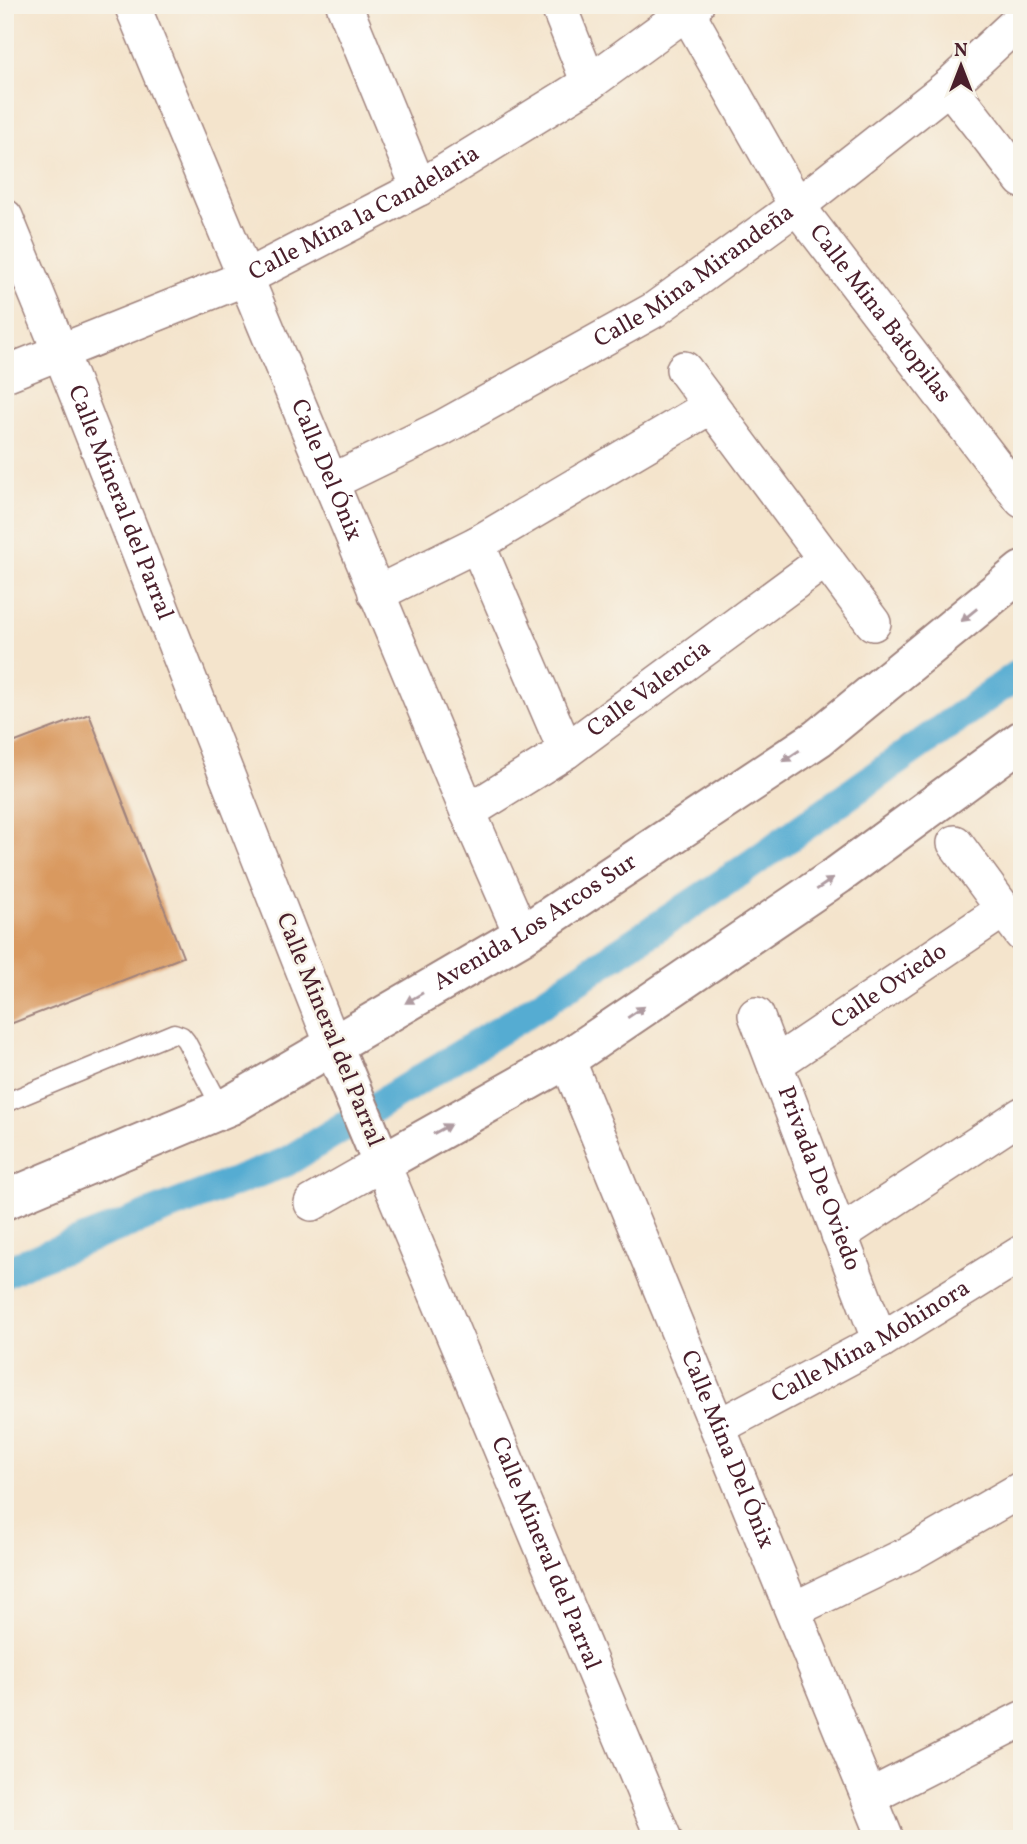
<svg xmlns="http://www.w3.org/2000/svg" width="1027" height="1844" viewBox="0 0 1027 1844" font-family="Vollkorn,serif">
<style>
.lines{fill:none;stroke-linecap:round;stroke-linejoin:round}
.canal{stroke:#55acd2;stroke-width:30}
.building{fill:#d9995f}
.service-casing{stroke:#9f827c;stroke-width:21}
.minor-casing{stroke:#9f827c;stroke-width:38}
.tertiary-casing{stroke:#9f827c;stroke-width:42}
.service{stroke:#fff;stroke-width:18}
.minor{stroke:#fff;stroke-width:35}
.tertiary{stroke:#fff;stroke-width:38}
.oneway{fill:#ae9aa0}
.labels{text-anchor:middle;dominant-baseline:central;stroke-width:5;stroke-linejoin:round;paint-order:stroke}
.street-label{font-size:24px;fill:#4a1f2b;stroke:#f7f3e8}
</style>
<rect width="100%" height="100%" fill="#f7f3e8"/>
<filter id="ink" filterUnits="userSpaceOnUse"><feTurbulence type="fractalNoise" baseFrequency=".0143" numOctaves="2"/><feDisplacementMap in="SourceGraphic" scale="14" xChannelSelector="R" yChannelSelector="G"/><feConvolveMatrix kernelMatrix="1 2 1 2 8 2 1 2 1" color-interpolation-filters="sRGB"/></filter>
<filter id="wash" filterUnits="userSpaceOnUse"><feTurbulence type="fractalNoise" baseFrequency=".00686" numOctaves="4" result="noise"/><feDisplacementMap in="SourceGraphic" scale="28" xChannelSelector="R" yChannelSelector="G"/><feGaussianBlur stdDeviation="1.57" result="paint"/><feColorMatrix in="noise" values="0 0 0 0 0 0 0 0 0 0 0 0 0 0 0 0 0 1.4 0 .05"/><feComposite in="paint" operator="in"/></filter>
<g filter="url(#wash)">
<rect width="100%" height="100%" fill="#f4e4cc"/>
<g class="lines">
<path class="canal" d="M5 1273 25 1263 286 1162 521 1017 743 870 1022 672"/>
</g>
<g id="blocks">
<path class="building" d="M89 714 183 957 5 1026V746Z"/>
</g>
</g>
<g filter="url(#ink)">
<use href="#blocks" fill-opacity="0" stroke="#9f827c" stroke-width="2"/>
<g class="lines">
<g class="service-casing">
<path id="service" d="M5 1103 174 1033 182 1036 186 1041 222 1109"/>
</g>
<g class="minor-casing">
<g id="minor">
<path id="s1" d="M132 5 468 812 522 935"/>
<path d="M344 5 419 188"/>
<path d="M558 5 589 83"/>
<path id="s2" d="M687 12 797 206 1022 500"/>
<path d="M949 86 1022 180"/>
<path id="s3" d="M5 217 60 351 333 1045"/>
<path d="M684 369 873 623"/>
<path id="s4" d="M5 374 245 278 419 188 589 83 696 5"/>
<path id="s5" d="M331 482 442 428 654 310 797 206 949 86 1022 18"/>
<path d="M477 544 566 751"/>
<path d="M376 594 477 544 711 406"/>
<path id="s6" d="M468 812 566 751 826 559"/>
<path d="M955 843 1022 934"/>
<path id="s7" d="M756 1015 880 1341"/>
<path id="s8" d="M567 1059 886 1839"/>
<path id="s9" d="M775 1064 1003 910"/>
<path id="s10" d="M312 1203 382 1163 664 1839"/>
<path d="M839 1235 1022 1115"/>
<path id="s11" d="M718 1427 880 1341 1022 1253"/>
<path d="M793 1610 909 1554 1022 1489"/>
<path d="M869 1797 1022 1719"/>
</g>
</g>
<g class="tertiary-casing">
<g id="tertiary">
<path d="M333 1045 382 1163 567 1059 838 875 1022 740"/>
<path id="s12" d="M5 1200 229 1106 522 935 818 738 1022 571"/>
</g>
</g>
<use href="#service" class="service"/>
<use href="#minor" class="minor"/>
<use href="#tertiary" class="tertiary"/>
</g>
<defs><path id="oneway-solid" d="M-6-.8H1V-3.2L6.5 0L1 3.2V.8H-6Z" transform="scale(1.75)"/></defs>
<g class="oneway">
<use href="#oneway-solid" transform="translate(969 615) rotate(141)"/>
<use href="#oneway-solid" transform="translate(791 756) rotate(146)"/>
<use href="#oneway-solid" transform="translate(825 884) rotate(-34)"/>
<use href="#oneway-solid" transform="translate(414 998) rotate(150)"/>
<use href="#oneway-solid" transform="translate(636 1012) rotate(-34)"/>
<use href="#oneway-solid" transform="translate(442 1129) rotate(-29)"/>
</g>
</g>
<g class="labels">
<g class="street-label">
<text stroke="none"><textPath href="#s4" startOffset="394">Calle Mina la Candelaria</textPath></text>
<text stroke="none"><textPath href="#s5" startOffset="418">Calle Mina Mirandeña</textPath></text>
<text stroke="none"><textPath href="#s2" startOffset="359">Calle Mina Batopilas</textPath></text>
<text stroke="none"><textPath href="#s1" startOffset="504">Calle Del Ónix</textPath></text>
<text stroke="none"><textPath href="#s3" startOffset="308">Calle Mineral del Parral</textPath></text>
<text stroke="none"><textPath href="#s6" startOffset="219">Calle Valencia</textPath></text>
<text stroke="none"><textPath href="#s12" startOffset="600">Avenida Los Arcos Sur</textPath></text>
<text stroke="none"><textPath href="#s9" startOffset="138">Calle Oviedo</textPath></text>
<text transform="translate(329 1030) rotate(68)">Calle Mineral del Parral</text>
<text stroke="none"><textPath href="#s7" startOffset="175">Privada De Oviedo</textPath></text>
<text stroke="none"><textPath href="#s11" startOffset="175">Calle Mina Mohinora</textPath></text>
<text stroke="none"><textPath href="#s8" startOffset="422">Calle Mina Del Ónix</textPath></text>
<text stroke="none"><textPath href="#s10" startOffset="504">Calle Mineral del Parral</textPath></text>
</g>
</g>
<rect width="1027" height="1844" fill="none" stroke="#f7f3e8" stroke-width="28"/>
<g transform="translate(961 66)" stroke="#f7f3e8" stroke-width="5" paint-order="stroke">
<path d="M0-5L12 26L0 18L-12 26Z" fill="#4a1f2b"/>
<text y="-10" font-size="19" font-weight="bold" text-anchor="middle" fill="#4a1f2b">N</text>
</g>
</svg>
